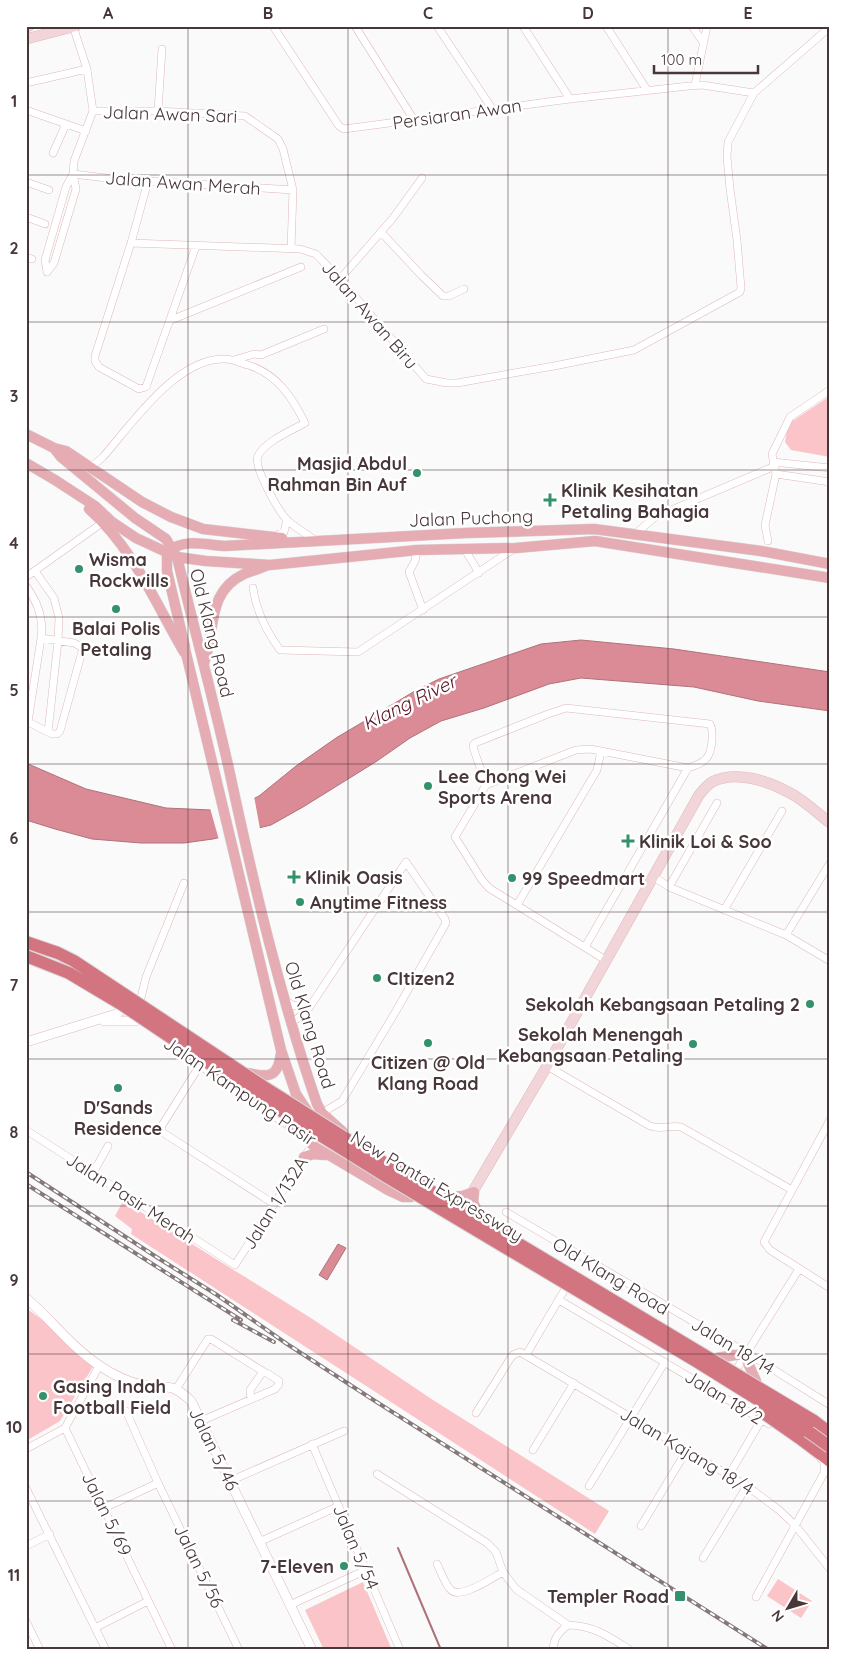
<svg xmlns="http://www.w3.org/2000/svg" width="856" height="1676" viewBox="0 0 856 1676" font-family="Quicksand,sans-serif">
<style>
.green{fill:#fbc4c9}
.water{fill:#db8b95;stroke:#af7279}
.pier{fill:#fafafa}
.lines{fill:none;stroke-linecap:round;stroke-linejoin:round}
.stream{stroke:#af7279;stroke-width:2}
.minor-casing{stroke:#e1b7bb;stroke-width:8}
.tertiary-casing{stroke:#e1b7bb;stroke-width:10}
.secondary-casing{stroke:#e1b7bb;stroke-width:11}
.primary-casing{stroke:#dad7d7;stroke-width:11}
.motorway-casing{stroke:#dad7d7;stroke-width:14}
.minor{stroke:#fff;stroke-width:7}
.tertiary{stroke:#fff;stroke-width:9}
.secondary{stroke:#f2d5d9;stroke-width:10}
.primary{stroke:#e5acb3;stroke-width:10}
.motorway{stroke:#d37481;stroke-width:12}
.rail-casing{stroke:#84787a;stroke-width:4}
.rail{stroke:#fff;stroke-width:2;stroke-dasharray:5.5;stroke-linecap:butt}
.motorway-bridge-casing{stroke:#dad7d7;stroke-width:14;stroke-linecap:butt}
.motorway-bridge{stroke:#d37481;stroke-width:12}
.grid{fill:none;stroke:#483739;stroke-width:1;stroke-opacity:0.55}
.poi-dot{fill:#33926b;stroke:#fff;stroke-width:2}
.labels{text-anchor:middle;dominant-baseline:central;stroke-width:5;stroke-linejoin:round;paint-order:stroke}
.street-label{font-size:18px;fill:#483739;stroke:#fff}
.poi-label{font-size:18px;font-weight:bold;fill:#483739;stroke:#fff;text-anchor:start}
.water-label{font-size:19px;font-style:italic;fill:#581122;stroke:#fff}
.neatline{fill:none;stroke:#483739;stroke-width:2}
.grid-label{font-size:16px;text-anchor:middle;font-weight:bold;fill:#483739}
</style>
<rect width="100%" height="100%" fill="#fafafa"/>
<path class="green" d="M830 396V457L791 450 785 442 788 424Z
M123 1201 314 1320 433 1400 609 1511 595 1534 131 1234 132 1229 115 1216Z
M26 1308 97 1360 60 1421 26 1441Z
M778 1579 812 1601 801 1618 767 1596Z
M363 1582 392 1650H324L305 1610Z"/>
<path class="water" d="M581 640 674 649 830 672V711L758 701 694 687 581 678 549 684 484 708 441 721 410 738 377 761 303 807 271 825 213 839 184 843H141L92 839 55 829 26 820V763L86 789 166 808 211 810 249 801 259 796 296 766 336 738 415 691 439 679 541 644Z
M338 1244 346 1248 327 1280 319 1275Z"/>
<path class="pier" d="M254 796 260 829 219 840 210 808 231 804Z"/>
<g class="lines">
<path class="stream" d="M398 1548 441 1650"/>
<g class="minor-casing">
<path id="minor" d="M273 26 339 126 344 129 570 99 689 86 702 85 754 93
M355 26 414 120
M437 26 493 110
M523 26 570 99
M606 26 647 90
M692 26 703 42
M26 83 87 69
M695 85 707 26
M26 110 86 131
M93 111H158L245 116 278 139 283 149 293 190 291 249
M158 111 162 49
M53 153 66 124
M73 174 114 179 293 190
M148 181 131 243 95 356V361L99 367 139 389 146 387 196 246
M26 182 49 190
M26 217 45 224
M381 232 421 275 443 296H449L464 289
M131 243 300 249 316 254 340 279 426 379 447 383H457L554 366 634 350 740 292 741 288 737 240 730 189 727 157 728 142 754 93 830 27
M26 257 32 259
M47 272 54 263 76 189 73 174 74 161 93 111 87 69 73 26
M47 272 45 260 66 187 73 174
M340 279 393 218 422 178
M171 320 301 267
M234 360 254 354 261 355 324 329
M773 462 830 468
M88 467 96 463 103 457C131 425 177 357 225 359 233 359 240 363 248 365 277 374 292 397 305 423 292 430 264 442 258 456 253 467 279 512 288 521 296 528 307 534 316 541
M776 474 830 482
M635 534 655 517 775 466
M275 536 284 532 287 520
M768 541 765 525 776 474 772 454 790 417 830 390
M464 548 479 573
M417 550 415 561 409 572 423 610
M35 571 54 598 59 618 58 641 48 732
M26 577 102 523
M26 586C38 602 44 618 41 638L28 722 52 734H57L60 731 83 648 74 643 41 638
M253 588C256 610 267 632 280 650L358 652 515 548
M486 785 474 750 473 745 475 743 548 714 566 708 710 724C713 730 712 734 712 740 711 758 705 763 688 768
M654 877 669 887 786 935 830 961
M669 887 717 803
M517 905 597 770 601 751
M724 910 782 811
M786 935 830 863
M585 947 688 768
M607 961 489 888 482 880 455 837 486 785 576 750 590 749 601 751 688 768
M141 998 146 977 184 883
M284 999 294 1006 311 1003
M290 1022 297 1019 309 1008 406 862 445 919 446 923 396 1011 342 1101 322 1113
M200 1065 161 1127 162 1132 274 1204
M547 1066 650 1126C662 1130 669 1125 681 1127L792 1190
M830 1120 764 1242 770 1250 830 1288
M26 1130 235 1265 314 1142
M93 1173 108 1146
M506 1212 747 1353 830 1405
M559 1300 769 1424
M526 1355 565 1289
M733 1375 799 1269
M176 1389 208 1339H211L264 1372
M126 1411 158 1483 239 1650
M476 1413 510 1359 513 1355 520 1352 747 1486 779 1510 795 1525 830 1569
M201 1421 275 1389 279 1384V1381L267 1373H262L250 1390 251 1399
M65 1428 172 1650
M312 1444 400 1650
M26 1449 65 1428 99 1366
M533 1450 574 1383
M377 1474 487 1543 496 1552 503 1572 516 1589 568 1625
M729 1475 763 1417
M230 1481 344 1431
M589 1486 665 1362
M26 1488 106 1650
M104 1508 158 1483
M641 1526 687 1450
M259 1542 339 1506
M26 1546 50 1534
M703 1558 747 1486
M437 1564C441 1572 444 1582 450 1589 459 1601 492 1578 503 1572
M756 1597 824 1473V1460L821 1459
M290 1605 366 1570
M26 1621 40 1650
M95 1628 148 1601
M553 1650C554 1637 559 1632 568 1625 595 1626 608 1636 630 1650"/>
</g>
<g class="tertiary-casing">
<path id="tertiary" d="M104 1021H136
M26 1042 116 1014 129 1006
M189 1057 295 1129 346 1159
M26 1298C52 1320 72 1348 100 1366 112 1374 128 1382 142 1385 167 1389 170 1381 191 1401L312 1650"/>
</g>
<g class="secondary-casing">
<path id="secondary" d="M26 27 29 26
M26 39 76 26
M459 1215 547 1066 699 795C703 790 707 785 712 782 736 770 769 781 790 793 804 800 817 813 830 823"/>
</g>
<g class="primary-casing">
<path id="primary" d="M26 434 54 448 66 451 142 502 171 517 203 529 282 538
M54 448 61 457 135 518 166 539 177 557C194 629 214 701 230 774 254 886 280 996 317 1104L322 1113 343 1132
M26 463 55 480 95 506 112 522 136 538 177 557 206 561 270 565 417 550 516 548 595 541 830 578
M89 509C133 548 155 602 184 652
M169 551C184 538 207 545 224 546L466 533 594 529 761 551 830 564
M167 553V571L185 647
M187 658 184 645 191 674 281 1050 296 1094 310 1115
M204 663C216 630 206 592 244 574 251 571 259 569 266 566
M248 1073C270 1078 278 1077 281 1053
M290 1125 296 1127 306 1124
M312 1145 388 1190 403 1197H411
M304 1157 313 1154 325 1155
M448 1197 463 1196 474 1192 473 1202 479 1215
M745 1356 756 1381
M717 1358 747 1353"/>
</g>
<g class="motorway-casing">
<path id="motorway" d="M814 1421 830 1433
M798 1437 830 1461"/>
</g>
<use href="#minor" class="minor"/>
<use href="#tertiary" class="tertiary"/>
<use href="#secondary" class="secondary"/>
<use href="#primary" class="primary"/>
<use href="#motorway" class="motorway"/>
<g class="rail-casing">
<path id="rail" d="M26 1172 158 1258 217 1295 287 1344 375 1401 769 1650
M26 1184 241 1320
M233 1320 274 1342"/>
</g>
<use href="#rail" class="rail"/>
<g class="motorway-bridge-casing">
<path id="motorway-bridge" d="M26 942 58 953 74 961 264 1087 394 1169 814 1421
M26 956 69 973 121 1004 259 1097 387 1177 696 1361 802 1427 830 1447
M759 1410 798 1437"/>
</g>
<use href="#motorway-bridge" class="motorway-bridge"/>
</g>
<path class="grid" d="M188 26V1650M348 26V1650M508 26V1650M668 26V1650M26 175H830M26 322H830M26 470H830M26 617H830M26 764H830M26 912H830M26 1059H830M26 1206H830M26 1354H830M26 1501H830"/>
<g class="poi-dot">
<circle cx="417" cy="473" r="5"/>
<path d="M547.5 492.5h5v5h5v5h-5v5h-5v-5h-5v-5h5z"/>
<circle cx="79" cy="569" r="5"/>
<circle cx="116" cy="609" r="5"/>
<circle cx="428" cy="786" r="5"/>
<path d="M625.5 833.5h5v5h5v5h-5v5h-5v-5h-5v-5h5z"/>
<path d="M291.5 869.5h5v5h5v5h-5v5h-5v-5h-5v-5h5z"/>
<circle cx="512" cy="878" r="5"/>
<circle cx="300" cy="902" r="5"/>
<circle cx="377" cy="978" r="5"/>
<circle cx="810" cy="1004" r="5"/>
<circle cx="428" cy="1043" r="5"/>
<circle cx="693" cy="1044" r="5"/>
<circle cx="118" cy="1088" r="5"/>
<circle cx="43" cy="1396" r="5"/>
<circle cx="344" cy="1566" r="5"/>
<rect x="674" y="1590" width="12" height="12" rx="2.5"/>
</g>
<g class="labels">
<g class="street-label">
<text transform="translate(170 114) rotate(2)">Jalan Awan Sari</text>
<text transform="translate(457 114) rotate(-8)">Persiaran Awan</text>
<text transform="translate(183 183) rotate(4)">Jalan Awan Merah</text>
<text transform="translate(370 315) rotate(49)">Jalan Awan Biru</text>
<text transform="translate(471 518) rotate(-2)">Jalan Puchong</text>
<text transform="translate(212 633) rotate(76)">Old Klang Road</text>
<text transform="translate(310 1025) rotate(73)">Old Klang Road</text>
<text transform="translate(240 1091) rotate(34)">Jalan Kampung Pasir</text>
<text transform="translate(437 1186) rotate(31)">New Pantai Expressway</text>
<text transform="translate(131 1198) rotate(33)">Jalan Pasir Merah</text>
<text transform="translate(275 1203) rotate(-58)">Jalan 1/132A</text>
<text transform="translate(611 1276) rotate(31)">Old Klang Road</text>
<text transform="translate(733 1346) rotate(31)">Jalan 18/14</text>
<text transform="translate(724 1397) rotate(31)">Jalan 18/2</text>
<text transform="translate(214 1449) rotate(64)">Jalan 5/46</text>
<text transform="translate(687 1451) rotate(31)">Jalan Kajang 18/4</text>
<text transform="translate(107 1514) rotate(64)">Jalan 5/69</text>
<text transform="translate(356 1547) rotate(67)">Jalan 5/54</text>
<text transform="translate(199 1566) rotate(64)">Jalan 5/56</text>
</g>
<g class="poi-label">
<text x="407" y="463" text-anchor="end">Masjid Abdul<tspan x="407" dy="21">Rahman Bin Auf</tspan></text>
<text x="561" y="490">Klinik Kesihatan<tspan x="561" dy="21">Petaling Bahagia</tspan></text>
<text x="89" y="559">Wisma<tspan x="89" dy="21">Rockwills</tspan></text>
<text x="116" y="628" text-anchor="middle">Balai Polis<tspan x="116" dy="21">Petaling</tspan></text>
<text x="438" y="776">Lee Chong Wei<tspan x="438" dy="21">Sports Arena</tspan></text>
<text x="639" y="841">Klinik Loi &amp; Soo</text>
<text x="305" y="877">Klinik Oasis</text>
<text x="522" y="878">99 Speedmart</text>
<text x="310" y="902">Anytime Fitness</text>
<text x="387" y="978">CItizen2</text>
<text x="800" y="1004" text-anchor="end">Sekolah Kebangsaan Petaling 2</text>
<text x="683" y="1034" text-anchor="end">Sekolah Menengah<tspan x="683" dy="21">Kebangsaan Petaling</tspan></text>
<text x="428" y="1062" text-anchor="middle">Citizen @ Old<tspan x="428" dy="21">Klang Road</tspan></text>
<text x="118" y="1107" text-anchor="middle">D'Sands<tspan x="118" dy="21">Residence</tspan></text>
<text x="53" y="1386">Gasing Indah<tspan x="53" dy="21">Football Field</tspan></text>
<text x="334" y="1566" text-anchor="end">7-Eleven</text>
<text x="669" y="1596" text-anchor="end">Templer Road</text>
</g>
<g class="water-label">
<text transform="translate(409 702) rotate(-26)">Klang River</text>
</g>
</g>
<rect width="856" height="1676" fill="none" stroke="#ffffff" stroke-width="55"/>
<g transform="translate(788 1608) rotate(232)" stroke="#ffffff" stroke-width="4" paint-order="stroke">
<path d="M0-4L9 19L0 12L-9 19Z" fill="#483739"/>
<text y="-8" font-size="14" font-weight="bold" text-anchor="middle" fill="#483739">N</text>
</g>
<path d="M654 65v8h104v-8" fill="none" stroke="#483739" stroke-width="2.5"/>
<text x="661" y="65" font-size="15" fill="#483739" stroke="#ffffff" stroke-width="4" paint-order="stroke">100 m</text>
<rect x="28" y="28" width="800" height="1620" class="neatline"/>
<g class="grid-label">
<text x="108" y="19">A</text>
<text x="268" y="19">B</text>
<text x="428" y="19">C</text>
<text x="588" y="19">D</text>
<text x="748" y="19">E</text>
<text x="14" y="107">1</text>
<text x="14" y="254">2</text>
<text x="14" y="402">3</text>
<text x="14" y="549">4</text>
<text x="14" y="696">5</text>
<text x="14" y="844">6</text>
<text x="14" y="991">7</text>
<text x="14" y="1138">8</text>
<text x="14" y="1286">9</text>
<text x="14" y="1433">10</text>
<text x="14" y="1581">11</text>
</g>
</svg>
